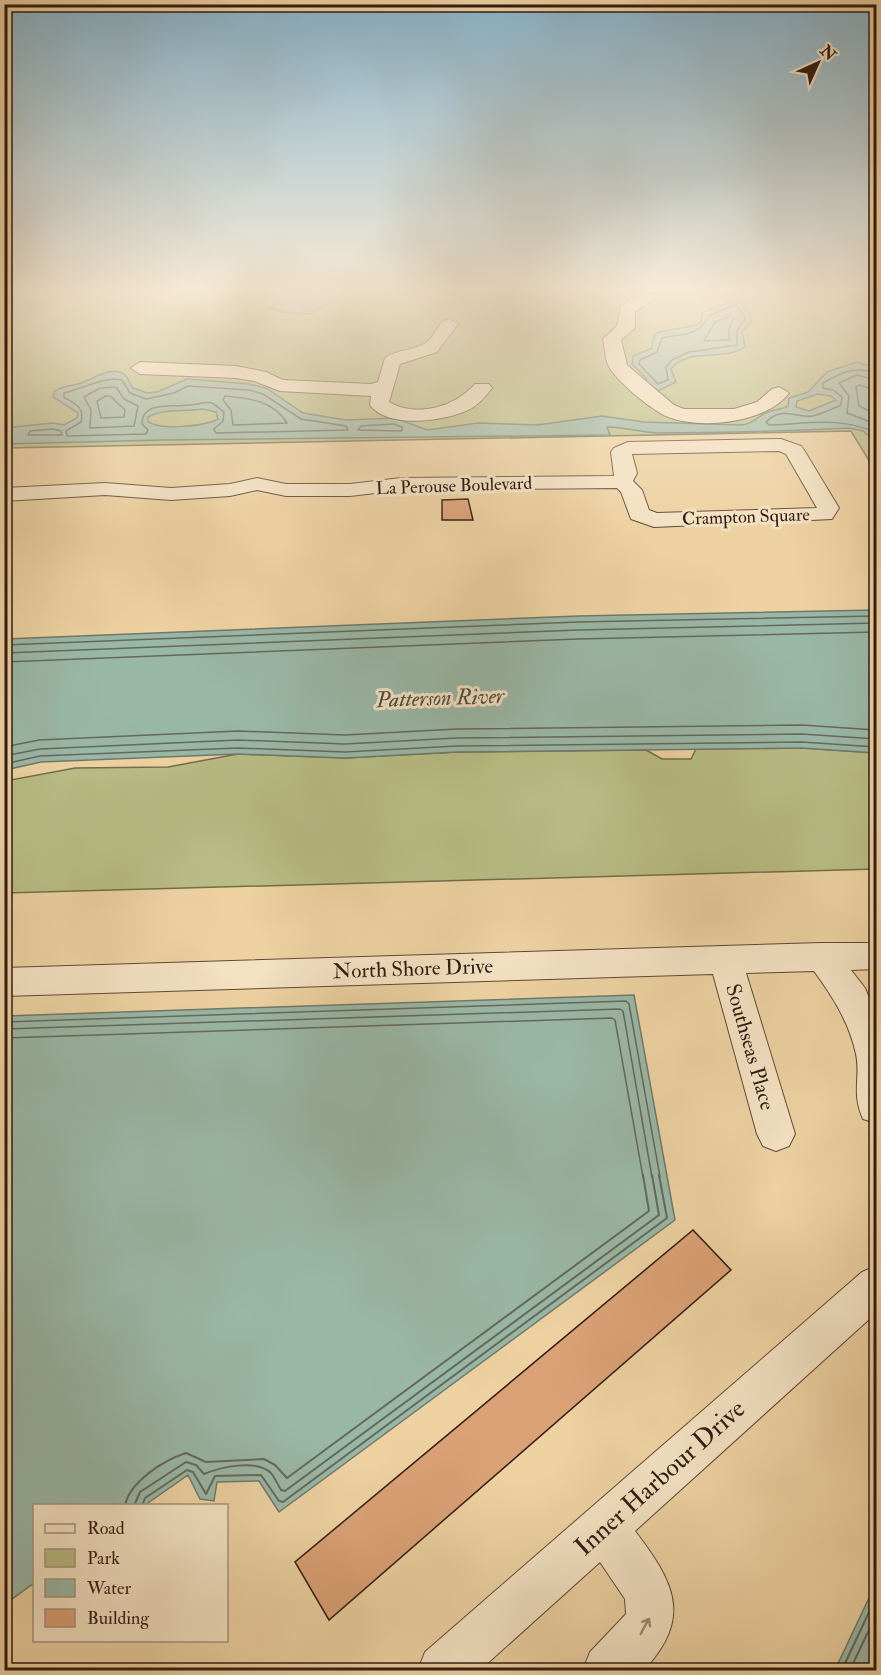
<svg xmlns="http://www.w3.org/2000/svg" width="881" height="1675" viewBox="0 0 881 1675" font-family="'IM FELL Double Pica',serif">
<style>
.green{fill:#b8bc84;stroke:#746c4c;stroke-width:1.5}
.water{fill:#99b7a6;stroke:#6f796b;stroke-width:1.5;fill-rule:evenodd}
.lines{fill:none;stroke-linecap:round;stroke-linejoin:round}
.shore-far1{stroke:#65695c;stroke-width:1.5}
.shore{stroke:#65695c;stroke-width:2}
.building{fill:#daa176;stroke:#311b13;stroke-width:1.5}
.minor-casing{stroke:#604836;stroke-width:2}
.minor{fill:#f3e1c2;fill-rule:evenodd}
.oneway{stroke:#9c8873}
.labels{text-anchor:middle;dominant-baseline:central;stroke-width:6;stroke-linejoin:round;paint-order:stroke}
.far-street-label{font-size:18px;fill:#311b13;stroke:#f3e1c2}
.street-label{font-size:21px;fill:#311b13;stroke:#f3e1c2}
.water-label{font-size:22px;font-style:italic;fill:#504a3f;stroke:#f3e1c2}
.near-street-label{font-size:26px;fill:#311b13;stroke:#f3e1c2}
</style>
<rect width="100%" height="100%" fill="#edd1a1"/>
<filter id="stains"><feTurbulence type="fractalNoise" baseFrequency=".00333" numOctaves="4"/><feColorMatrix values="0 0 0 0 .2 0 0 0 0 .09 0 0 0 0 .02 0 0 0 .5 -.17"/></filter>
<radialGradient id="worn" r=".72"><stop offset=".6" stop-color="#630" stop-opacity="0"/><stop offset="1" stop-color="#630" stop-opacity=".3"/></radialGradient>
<path class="green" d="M4 293H876V472L851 431 5 448Z
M802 748 876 753V869L5 893V781L75 768 168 767 238 754 345 758 457 752 646 750 662 759H691L696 749Z"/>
<path class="water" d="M300 293H325L333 300 310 314 282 312 270 308 272 305 292 299Z
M732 293H764L745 304 752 320 742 332 745 347C724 362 688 347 671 369L676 382 658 391 650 387 645 377 632 364 633 356 652 348 654 335 659 332 697 325 701 322 703 312 725 304 732 297Z
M857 362 876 368V442L863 431 849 428C785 431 721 433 656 433 639 432 625 427 607 427L610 435 163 440 5 444V428L53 423 64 425 77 418 78 413 53 397 54 392C63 385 71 387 81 383 92 380 113 363 126 376 129 379 130 385 133 388L147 393 157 392 187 379 249 384 266 388 303 413 346 420 395 418 427 430 478 423 537 425 602 416 644 422 740 425C753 425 757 416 768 412 774 409 781 410 788 406L789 398 808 392 827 372ZM818 394 830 396 836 400 809 411 796 407 797 401ZM202 409 216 412 218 419C206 426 158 431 148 421V417C164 408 184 412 202 409Z
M876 610V753L802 748 457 752 345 758 238 754 41 762 5 770V639L578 616Z
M634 995 675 1220 279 1512 259 1481 217 1482 214 1501 200 1499 188 1475 145 1505 34 1506V1583L5 1604V1016Z
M876 1583V1670H835Z"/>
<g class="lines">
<path class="shore-far1" d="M736 304 746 318 737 330V345L689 352 672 360 666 367 668 380 658 384 639 364 640 360 657 352 662 338C681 334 700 336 708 316Z
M731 316 734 319 729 329V340L704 341 715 322Z
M876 373C854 366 842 372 823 383V388L833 390 842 397 841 405C832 409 822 414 813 416 798 419 783 405 766 422L769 425C806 424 842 416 876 433
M113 379 122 380 130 393 146 399 174 393 188 386 249 390 263 394 301 419 346 426 348 430 216 433 214 429 223 421 224 412C221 410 216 405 212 403 206 401 196 405 189 405 173 408 142 400 142 424L148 430 146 434 67 436 66 431 81 422C85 407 75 404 64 397V393C81 389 95 381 113 379Z
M876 380 857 375 839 383 849 396 847 413 876 424
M116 387 124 399 138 406 134 426 90 428 91 410 84 397 100 388Z
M876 390 859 385 856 387 859 406 876 414
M106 396H110L125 410 124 417 101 418 97 401Z
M225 396C249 398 274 401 287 423L233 425 231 410 223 400Z
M394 424 402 427V431L358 430 361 426Z
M53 429 61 431 62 435H28L30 431Z
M4 645 578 622 876 616
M4 653 578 630 876 623
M4 662 578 639 876 632
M4 747 39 740 238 731 345 735 457 729 802 725 876 730
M4 756 40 749 238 740 345 744 457 738 802 734 876 739
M4 764 40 756 238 748 345 752 457 746 802 742 876 747
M4 1022 626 1001 629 1004 660 1177
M4 1029 620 1009 623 1011 652 1177
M4 1038 612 1018 615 1020 643 1177"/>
<path class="shore" d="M125 1506C129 1482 164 1460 186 1453L206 1462 264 1459 275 1465 287 1478 649 1211 643 1175
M134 1506 140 1492 186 1462 196 1465 204 1474C221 1467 256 1459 271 1473 275 1478 278 1485 281 1490L285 1491 659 1215 652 1175
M142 1506 145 1498 187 1470 193 1472 206 1494 215 1476 261 1475 279 1501 283 1502 667 1218 659 1175
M842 1670 876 1597
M850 1670 876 1615"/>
</g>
<path class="building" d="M468 499 473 520H442V500Z
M693 1230 731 1270 329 1620 295 1562Z"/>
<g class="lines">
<g class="minor-casing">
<path id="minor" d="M642 293 659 295 635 312V328L621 340 627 365 674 405 684 409H734L757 402 772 389 779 387 789 393C767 424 691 432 660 413 644 403 622 385 611 370 605 363 605 348 603 339L617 326 621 306Z
M449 319 458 324 437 352 400 364 389 402C417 418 455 407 475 384H489L492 388C486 396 480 403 472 408 449 421 388 430 370 405L371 396 280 391 254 381 236 378 140 374 131 368 140 362 236 366 266 372 283 380 371 384 378 382 385 358C397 349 413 351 426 343 436 336 437 322 449 319Z
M781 439 801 446 804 450 839 508 832 519 654 527 631 519 621 492 617 488 401 490 350 496H286L257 490 230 496 171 500 105 495 4 501V488L105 483 171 488 230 484 257 478 286 484H350L401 478 614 476 611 452 614 448 628 442ZM779 451 786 454 817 508 657 513 649 510 642 490 633 481 637 473 632 454Z
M821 943H876V969L851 970 865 988 876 1015V1123L863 1119C851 1092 861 1078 856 1054 849 1022 833 997 814 971L746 973 795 1134 789 1146 776 1151 763 1146 757 1134 713 974 4 996V968Z
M876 1266V1313L635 1531C674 1582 693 1617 644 1670H583L590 1652 626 1614 625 1599 600 1562 480 1670H418L425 1652 862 1272Z"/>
</g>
<use href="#minor" class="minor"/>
</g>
<defs><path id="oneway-shaft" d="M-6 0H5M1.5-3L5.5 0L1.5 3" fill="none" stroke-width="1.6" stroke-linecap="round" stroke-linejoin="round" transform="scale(1.5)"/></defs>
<use class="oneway" href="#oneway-shaft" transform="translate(645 1626) rotate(-61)"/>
<linearGradient id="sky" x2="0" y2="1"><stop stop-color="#88b5ce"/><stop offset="0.55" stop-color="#f7ead5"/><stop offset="1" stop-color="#f7ead5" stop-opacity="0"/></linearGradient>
<rect width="881" height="528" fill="url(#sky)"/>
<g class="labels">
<g class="far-street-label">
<text transform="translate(454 486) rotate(-2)">La Perouse Boulevard</text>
<text transform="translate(746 517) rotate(-2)">Crampton Square</text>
</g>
<g class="street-label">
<text transform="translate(413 969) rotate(-2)">North Shore Drive</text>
<text transform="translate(750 1047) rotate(74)">Southseas Place</text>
</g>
<g class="water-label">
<text transform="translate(440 698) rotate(-2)">Patterson River</text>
</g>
<g class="near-street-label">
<text transform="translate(660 1478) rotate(-42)">Inner Harbour Drive</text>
</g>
</g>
<rect width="881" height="1675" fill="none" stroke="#edd1a1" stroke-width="24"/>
<rect x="6" y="6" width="869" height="1663" fill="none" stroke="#311b13" stroke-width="3"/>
<rect x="12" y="12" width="857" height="1651" fill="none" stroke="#311b13" stroke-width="1.5"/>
<rect x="33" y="1504" width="195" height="138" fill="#f3e1c2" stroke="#a5927c" stroke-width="1.5"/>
<rect x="45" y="1524" width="30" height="9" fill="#f3e1c2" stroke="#a5927c" stroke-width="1.5"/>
<text x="87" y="1534" font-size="18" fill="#311b13">Road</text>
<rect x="45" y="1549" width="30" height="18" fill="#b8bc84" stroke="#a5927c" stroke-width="1.5"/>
<text x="87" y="1564" font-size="18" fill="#311b13">Park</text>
<rect x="45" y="1579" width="30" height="18" fill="#99b7a6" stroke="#a5927c" stroke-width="1.5"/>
<text x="87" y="1594" font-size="18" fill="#311b13">Water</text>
<rect x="45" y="1609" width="30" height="18" fill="#daa176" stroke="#a5927c" stroke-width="1.5"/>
<text x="87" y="1624" font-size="18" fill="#311b13">Building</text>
<g transform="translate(818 63) rotate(45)" stroke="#f3e1c2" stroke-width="4.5" paint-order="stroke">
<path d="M0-4.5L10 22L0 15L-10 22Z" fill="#311b13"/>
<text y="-9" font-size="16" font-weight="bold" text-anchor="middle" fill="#311b13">N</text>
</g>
<rect width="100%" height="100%" filter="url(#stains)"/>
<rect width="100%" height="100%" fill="url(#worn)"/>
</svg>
